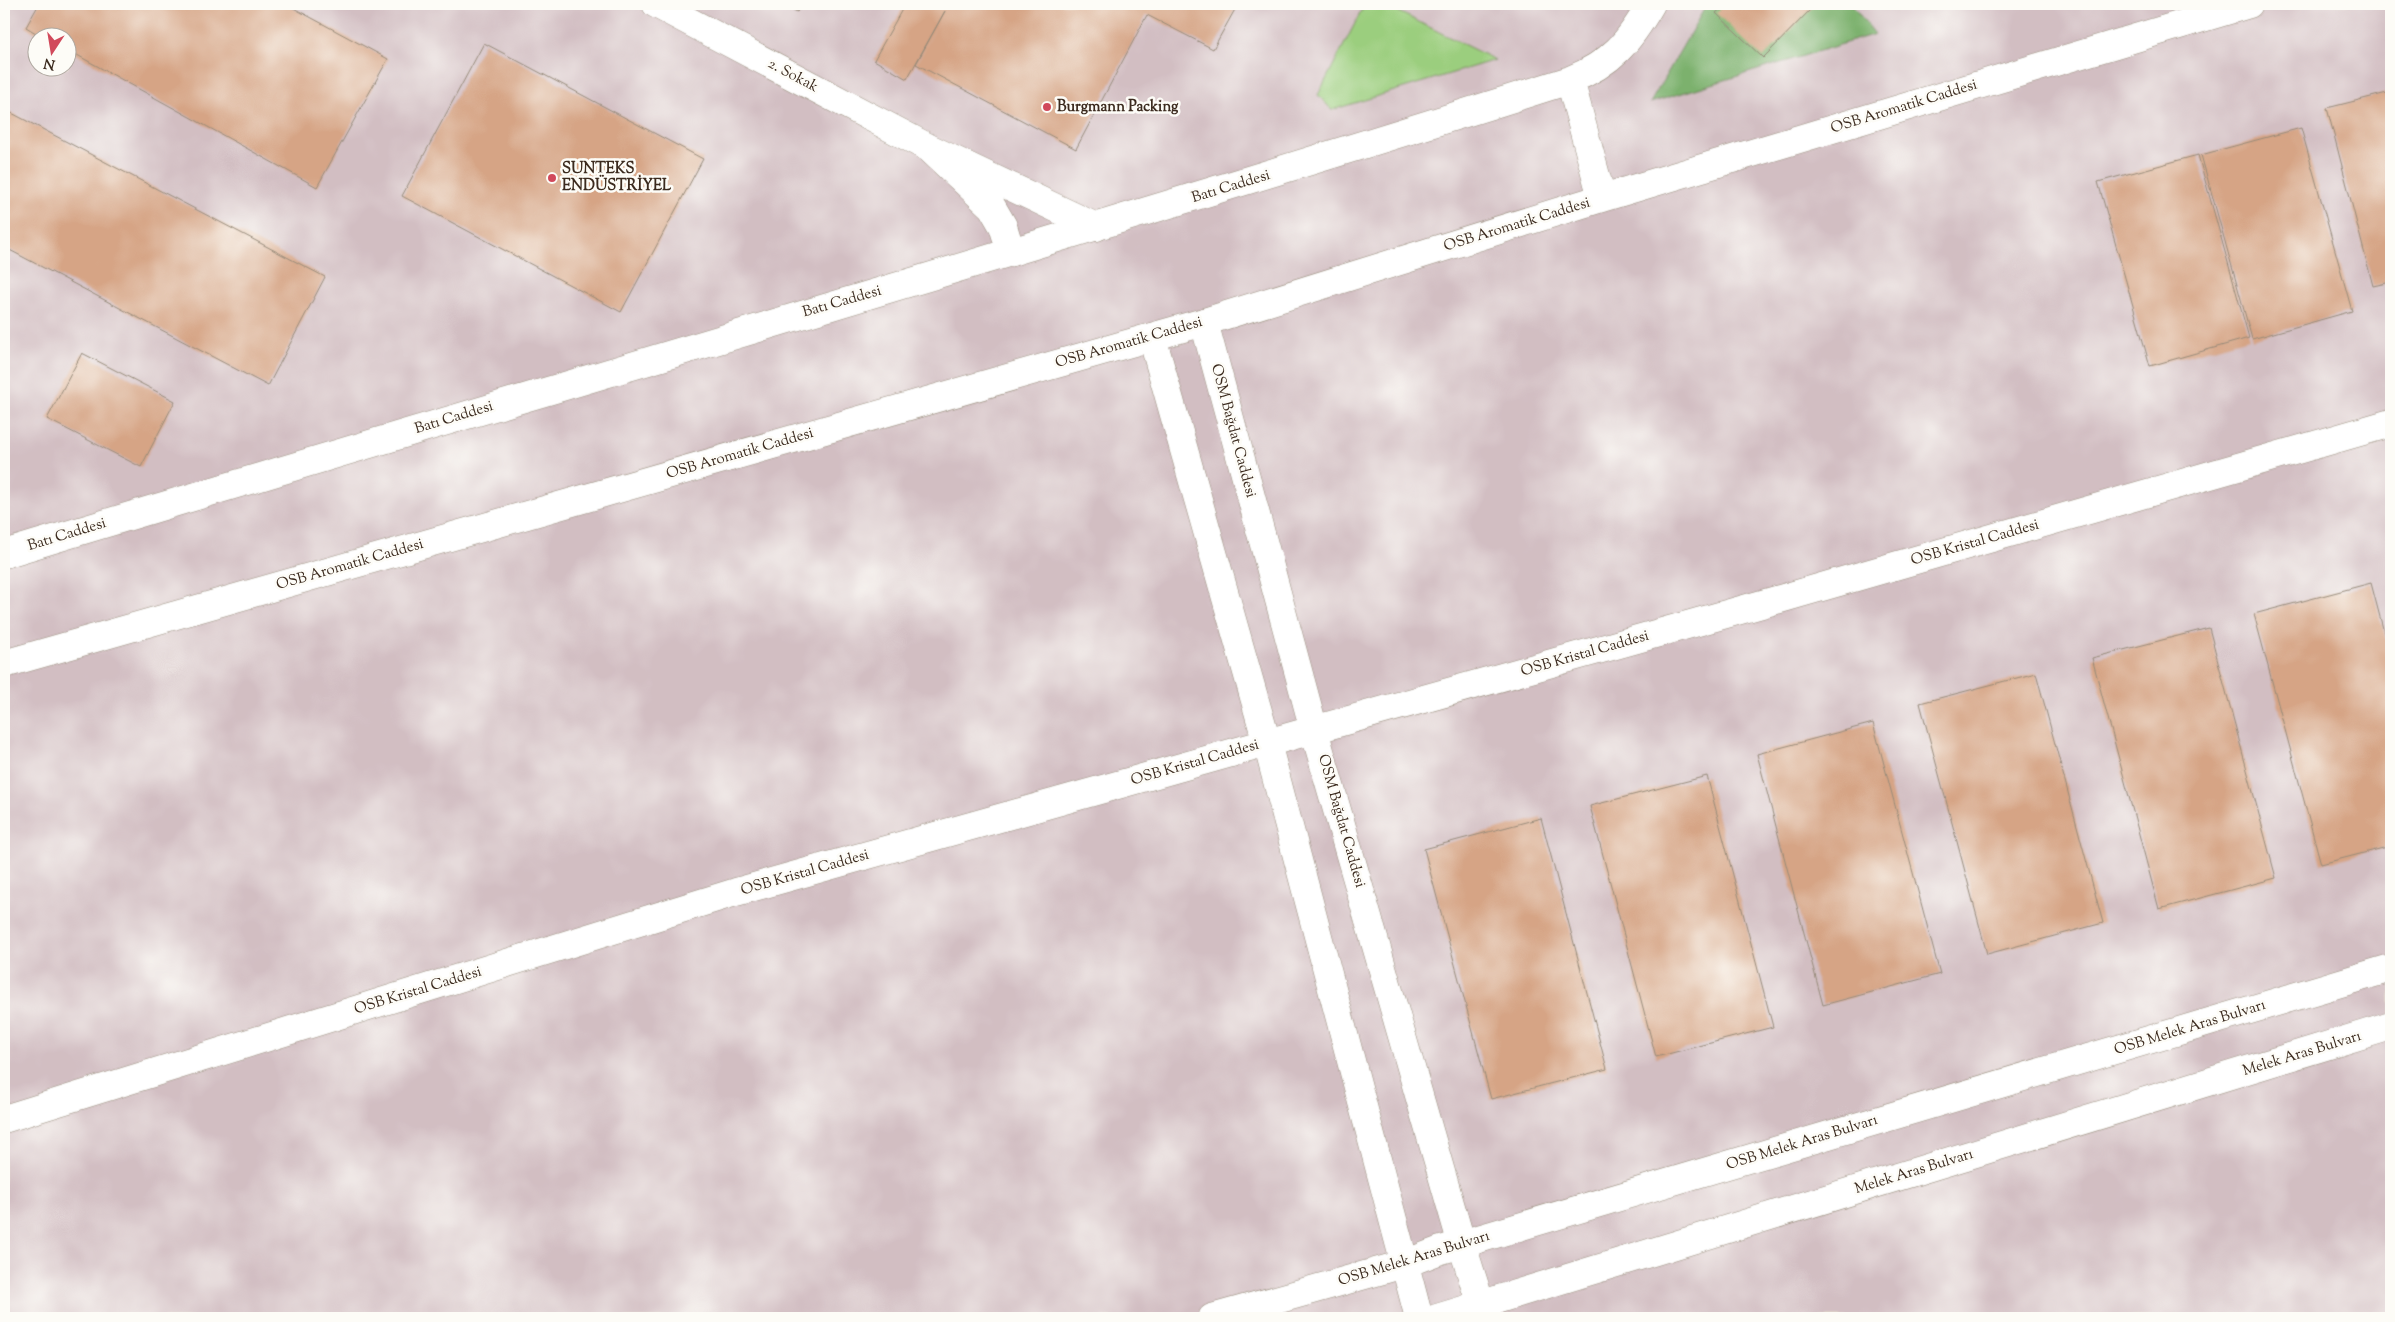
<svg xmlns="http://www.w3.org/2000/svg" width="2395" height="1322" viewBox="0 0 2395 1322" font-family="'Sorts Mill Goudy',serif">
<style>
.industrial{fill:#d2bec2;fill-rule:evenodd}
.green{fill:#9bce7e;stroke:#6b7c4e}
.forest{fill:#7cb16d;stroke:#5c6e46}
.building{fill:#d6a485}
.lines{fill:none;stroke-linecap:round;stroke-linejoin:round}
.minor-casing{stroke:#968a79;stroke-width:29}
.tertiary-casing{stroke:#968a79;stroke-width:29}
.minor{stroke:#fff;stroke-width:28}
.tertiary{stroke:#fff;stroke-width:28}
.poi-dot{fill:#d1495b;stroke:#fdfcf7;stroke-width:2}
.labels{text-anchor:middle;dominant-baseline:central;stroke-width:5;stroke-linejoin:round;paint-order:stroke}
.street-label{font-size:15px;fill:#3b2a1e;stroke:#fdfcf7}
.poi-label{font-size:15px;font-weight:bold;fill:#3b2a1e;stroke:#fdfcf7;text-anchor:start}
</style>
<rect width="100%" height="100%" fill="#fdfcf7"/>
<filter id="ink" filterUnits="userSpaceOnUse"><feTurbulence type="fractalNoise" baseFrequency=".02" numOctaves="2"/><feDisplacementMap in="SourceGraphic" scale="10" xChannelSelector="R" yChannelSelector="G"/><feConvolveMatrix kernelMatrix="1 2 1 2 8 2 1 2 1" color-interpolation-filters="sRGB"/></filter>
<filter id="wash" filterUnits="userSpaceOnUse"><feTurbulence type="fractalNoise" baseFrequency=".0096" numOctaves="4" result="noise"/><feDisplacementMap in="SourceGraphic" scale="20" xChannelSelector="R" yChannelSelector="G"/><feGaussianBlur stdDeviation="1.12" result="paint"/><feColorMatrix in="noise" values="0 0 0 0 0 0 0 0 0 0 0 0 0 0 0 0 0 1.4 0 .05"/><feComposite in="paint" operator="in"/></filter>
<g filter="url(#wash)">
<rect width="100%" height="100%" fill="#f0ebd4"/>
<path class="industrial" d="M4 4H2391V1318H4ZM38 38H68V68H38Z"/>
<path class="green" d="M1365 4H1383L1495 60 1332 110 1318 95Z"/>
<path class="forest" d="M1707 4H1851L1875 34 1650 103Z"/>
<g id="blocks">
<path class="building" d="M39 4H286L388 59 317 187 68 50V38H44L26 27Z
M783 4H802L797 12Z
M905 4H1238L1213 49 1147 15 1076 149 916 64 945 11 907 79 874 60Z
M1726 4H1816L1763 58 1716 13Z
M484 43 703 159 621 312 402 196Z
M2391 92V282L2373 286 2327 108Z
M4 109 325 277 268 386 4 247Z
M2301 128 2352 311 2252 339 2201 155Z
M2198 155 2249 338 2150 366 2098 182Z
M82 353 175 401 141 467 47 419Z
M2371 583 2391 659V846L2321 864 2254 614Z
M2209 628 2276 878 2159 909 2092 658Z
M2036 673 2103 923 1987 954 1920 703Z
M1873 723 1940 974 1823 1005 1757 754Z
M1707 776 1773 1027 1656 1057 1590 806Z
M1541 818 1607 1069 1491 1099 1424 849Z"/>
</g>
</g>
<g filter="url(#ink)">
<use href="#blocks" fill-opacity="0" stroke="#968a79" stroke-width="1"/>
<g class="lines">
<g class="minor-casing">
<path id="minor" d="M656 4 929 148
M1011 252 1003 226 992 207 929 148 1096 227
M1204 322 1314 730 1462 1245 1485 1318
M1152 337 1267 743 1419 1318"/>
</g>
<g class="tertiary-casing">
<path id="tertiary" d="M1570 80 1602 198
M4 554C526 396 1050 244 1570 80 1612 63 1629 42 1651 4
M4 664 1204 322 1602 198 2249 4
M4 1119 736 892 1787 597 2391 423
M1212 1318 1404 1264 1438 1251 2391 968
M1437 1318 2391 1026"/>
</g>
<use href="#minor" class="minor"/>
<use href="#tertiary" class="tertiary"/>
</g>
</g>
<g class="poi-dot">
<circle cx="1047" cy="107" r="5"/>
<circle cx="552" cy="178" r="5"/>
</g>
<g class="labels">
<g class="street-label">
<text transform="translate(793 76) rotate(28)">2. Sokak</text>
<text transform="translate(1904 107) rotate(-17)">OSB Aromatik Caddesi</text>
<text transform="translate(1231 187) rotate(-17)">Batı Caddesi</text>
<text transform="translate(1517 225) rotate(-17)">OSB Aromatik Caddesi</text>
<text transform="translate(842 302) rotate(-16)">Batı Caddesi</text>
<text transform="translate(1129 343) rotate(-16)">OSB Aromatik Caddesi</text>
<text transform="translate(454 418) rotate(-17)">Batı Caddesi</text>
<text transform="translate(1233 431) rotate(75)">OSM Bağdat Caddesi</text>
<text transform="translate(740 454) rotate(-16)">OSB Aromatik Caddesi</text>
<text transform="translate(67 535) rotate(-17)">Batı Caddesi</text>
<text transform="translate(1975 543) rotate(-16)">OSB Kristal Caddesi</text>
<text transform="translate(350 565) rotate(-16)">OSB Aromatik Caddesi</text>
<text transform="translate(1585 654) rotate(-16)">OSB Kristal Caddesi</text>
<text transform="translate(1195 763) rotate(-16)">OSB Kristal Caddesi</text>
<text transform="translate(1341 821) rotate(74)">OSM Bağdat Caddesi</text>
<text transform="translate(805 873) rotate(-16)">OSB Kristal Caddesi</text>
<text transform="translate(418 991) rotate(-17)">OSB Kristal Caddesi</text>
<text transform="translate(2190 1028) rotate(-17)">OSB Melek Aras Bulvarı</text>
<text transform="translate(2302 1054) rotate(-17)">Melek Aras Bulvarı</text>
<text transform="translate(1802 1143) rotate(-17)">OSB Melek Aras Bulvarı</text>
<text transform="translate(1914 1172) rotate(-17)">Melek Aras Bulvarı</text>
<text transform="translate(1414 1259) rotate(-17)">OSB Melek Aras Bulvarı</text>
</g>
<g class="poi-label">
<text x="1057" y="107">Burgmann Packing</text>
<text x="562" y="169">SUNTEKS<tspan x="562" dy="17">ENDÜSTRİYEL</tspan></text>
</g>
</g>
<rect width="2395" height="1322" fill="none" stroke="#fdfcf7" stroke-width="20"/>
<g transform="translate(52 52) rotate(192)"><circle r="24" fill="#fdfcf7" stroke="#afa8a0"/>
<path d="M0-4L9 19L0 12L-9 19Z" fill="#d1495b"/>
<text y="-8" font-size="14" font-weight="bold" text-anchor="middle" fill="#3b2a1e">N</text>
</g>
</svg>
